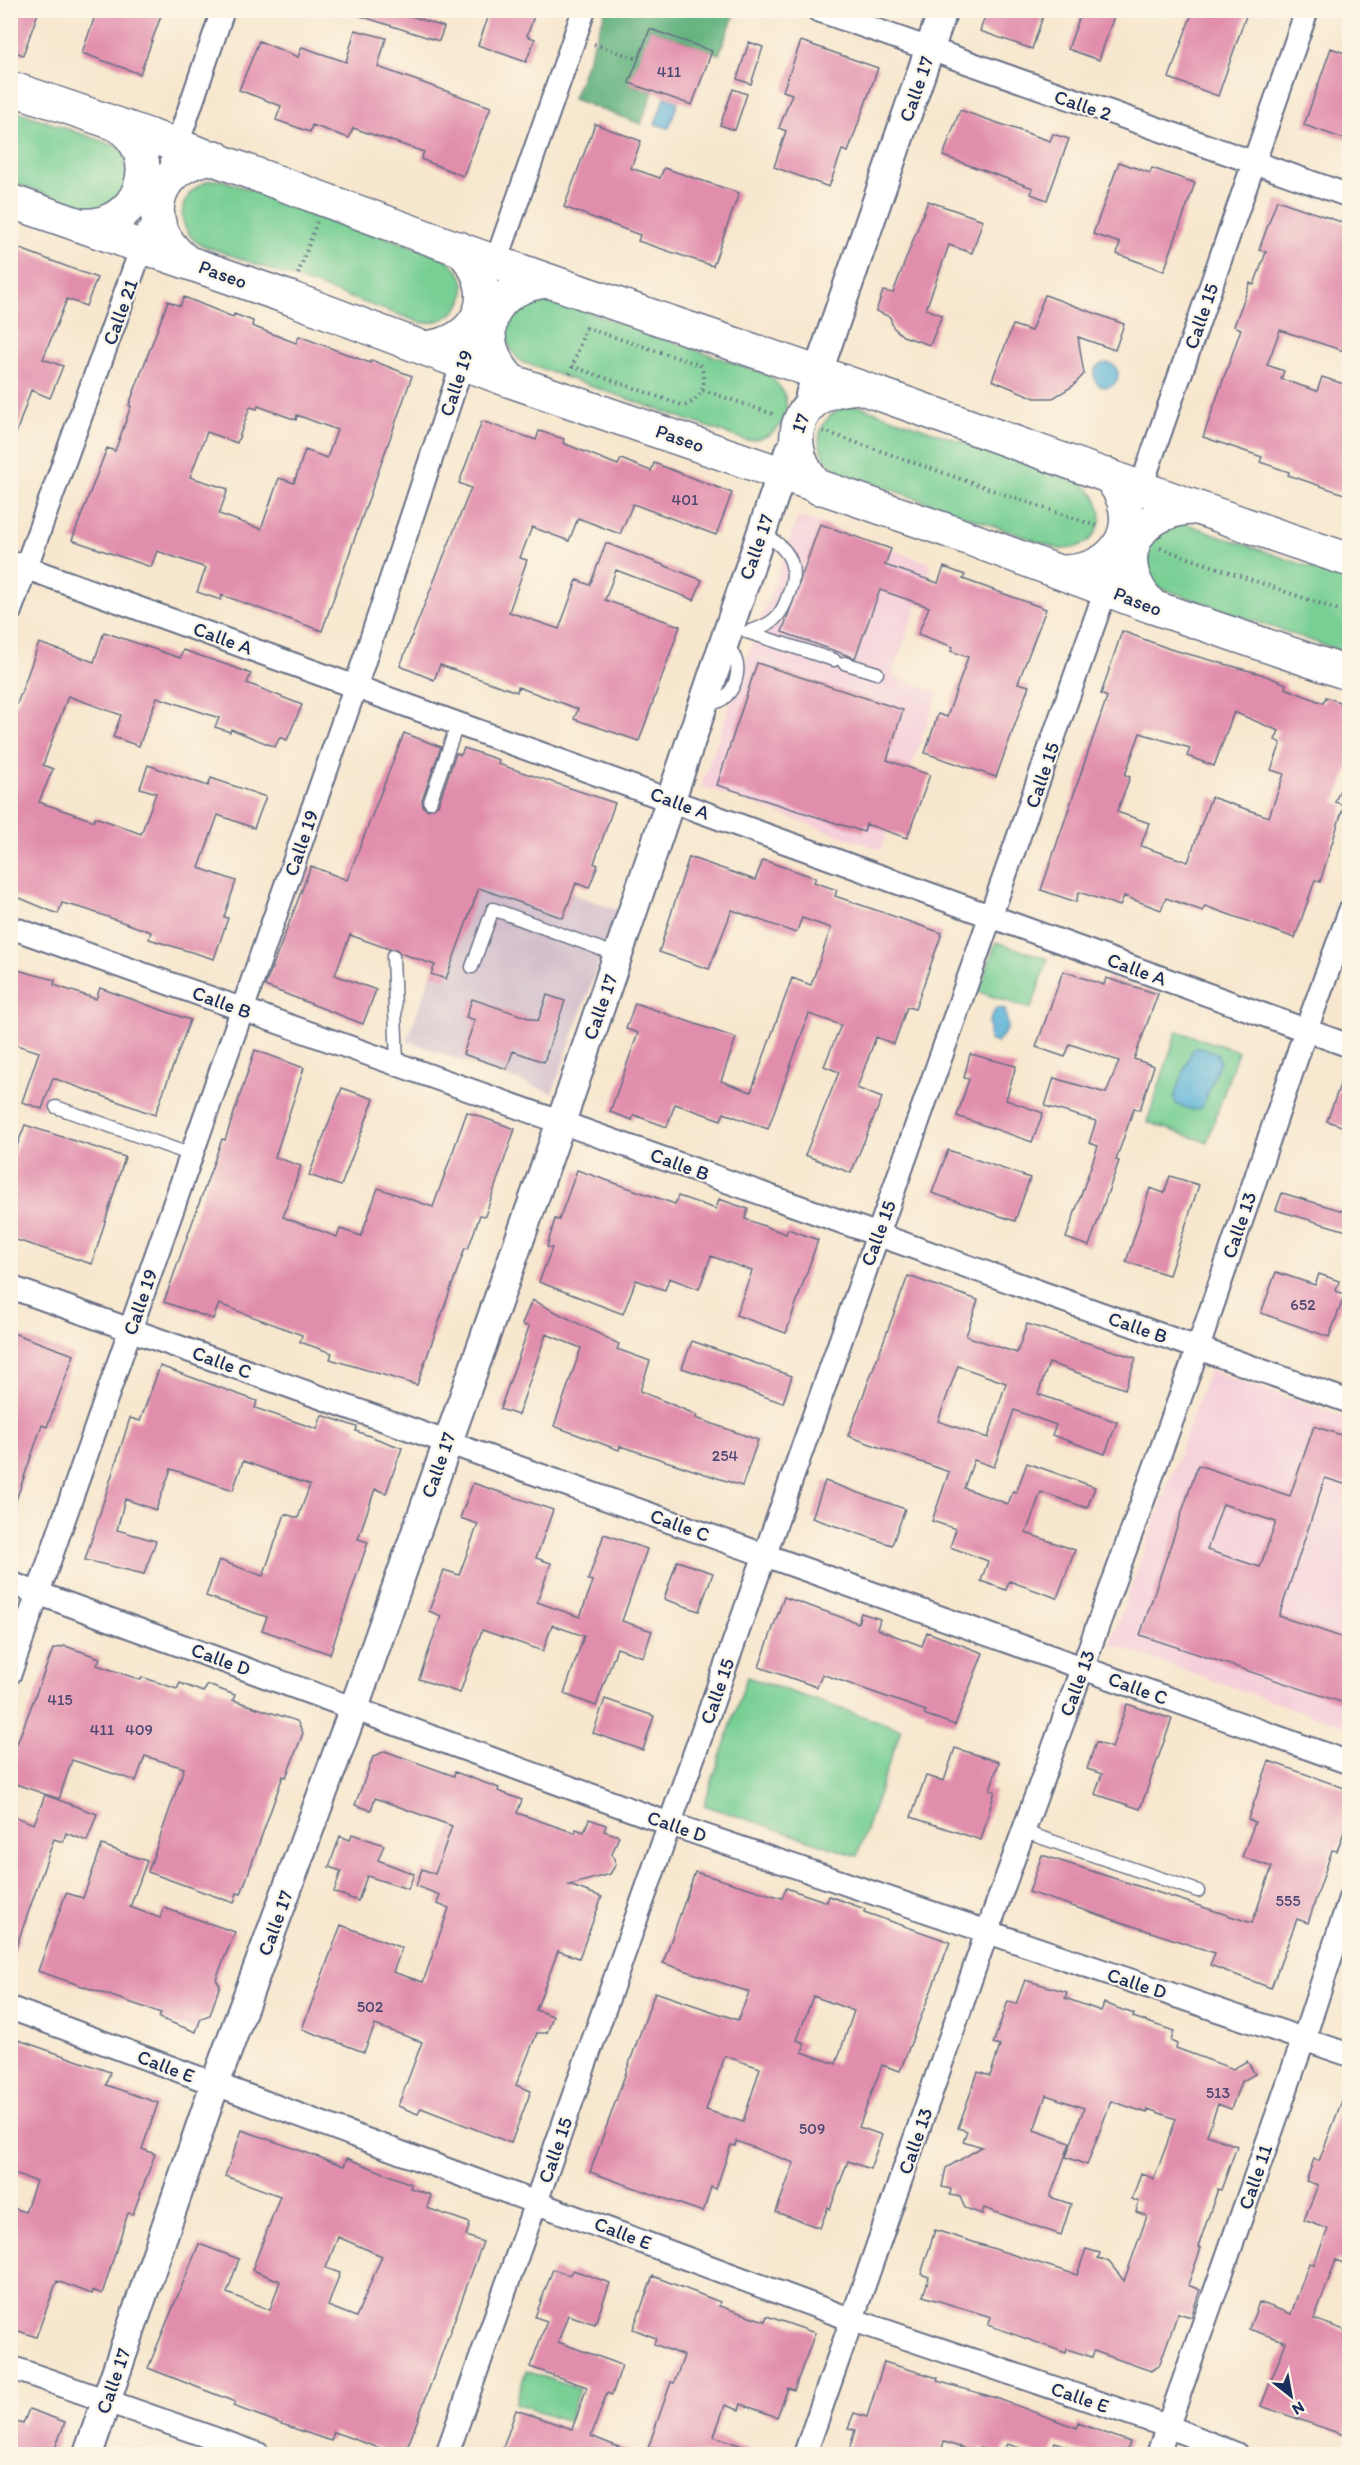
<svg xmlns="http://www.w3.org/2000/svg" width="1360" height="2465" viewBox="0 0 1360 2465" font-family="Itim,sans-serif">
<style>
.built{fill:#f5cfda}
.industrial{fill:#d1bdcb}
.green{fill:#78cf94;stroke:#4a7f79;stroke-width:1.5}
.forest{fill:#62b27e;stroke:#3e706e;stroke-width:1.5}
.water{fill:#5bb4d8;stroke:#3b729b;stroke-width:1.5}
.building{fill:#e18dac;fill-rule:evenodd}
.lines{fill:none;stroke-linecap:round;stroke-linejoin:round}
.service-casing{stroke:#686f85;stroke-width:15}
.minor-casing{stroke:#686f85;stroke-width:26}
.tertiary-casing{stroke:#686f85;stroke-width:32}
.primary-casing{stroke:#686f85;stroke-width:36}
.path{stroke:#686f85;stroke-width:4;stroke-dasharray:1.5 4.5;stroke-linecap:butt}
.service{stroke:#fff;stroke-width:12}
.minor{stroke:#fff;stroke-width:22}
.tertiary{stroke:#fff;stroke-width:28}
.primary{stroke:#fff;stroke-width:33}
.labels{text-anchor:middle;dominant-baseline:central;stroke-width:4.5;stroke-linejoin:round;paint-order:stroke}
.number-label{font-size:16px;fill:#4c4672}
.street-label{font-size:20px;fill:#1b2f5e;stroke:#fcf5e5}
</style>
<rect width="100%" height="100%" fill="#fcf5e5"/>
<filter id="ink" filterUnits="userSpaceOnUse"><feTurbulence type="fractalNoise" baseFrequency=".0167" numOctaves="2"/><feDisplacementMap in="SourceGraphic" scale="12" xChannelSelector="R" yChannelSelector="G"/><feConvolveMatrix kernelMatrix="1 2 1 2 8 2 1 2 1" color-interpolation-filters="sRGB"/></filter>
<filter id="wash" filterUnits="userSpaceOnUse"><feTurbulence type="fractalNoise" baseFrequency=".008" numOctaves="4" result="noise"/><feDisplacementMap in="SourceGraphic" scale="24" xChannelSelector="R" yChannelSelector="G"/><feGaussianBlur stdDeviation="1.35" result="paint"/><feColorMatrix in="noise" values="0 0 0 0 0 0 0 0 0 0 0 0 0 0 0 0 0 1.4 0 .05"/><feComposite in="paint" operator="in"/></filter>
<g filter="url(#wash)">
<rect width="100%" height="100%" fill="#f7e7ce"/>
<path class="built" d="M798 516 932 564 892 676 938 693 881 850 701 786Z
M1209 1370 1349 1419V1728L1110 1644Z"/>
<path class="industrial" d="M473 858 618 910 552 1093 407 1041Z"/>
<path class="green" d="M11 109 116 146 124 152 129 194 92 210 11 182Z
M211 180H222L446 258C451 264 459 270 462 277 472 304 447 324 422 323L199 244C172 224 179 190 211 180Z
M545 297 768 375C802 400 786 441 745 440L522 362C502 346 496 310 526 300 531 298 539 298 545 297Z
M848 406H859L1083 484C1116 509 1100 551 1059 549L836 470C809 449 816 416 848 406Z
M1181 522 1349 581V654L1158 587 1150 580 1145 540Z
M996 942 1048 959 1031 1009 979 992Z
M1177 1031 1238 1051 1207 1142 1147 1122Z
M747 1677 901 1729 857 1856 704 1805Z
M526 2371 579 2389 568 2421 515 2403Z"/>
<path class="forest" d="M606 11H736L719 54 650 29 630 83 653 92 641 124 573 99Z"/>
<path class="water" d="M665 97 678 102 669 128 655 124Z
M1094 375a12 12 0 1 1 24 0a12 12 0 1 1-24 0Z
M996 1008 1005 1009 1008 1028 997 1043 989 1040V1022Z
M1198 1047 1217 1053 1220 1061 1202 1108 1193 1110 1176 1104 1174 1097 1192 1050Z"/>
<g id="blocks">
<path class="building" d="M10 10H39L23 55 10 50Z
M97 10H163L140 74 82 53Z
M354 10H393L444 27 439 41 354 14Z
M491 10H536L527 36 535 39 526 62 478 45Z
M987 10H1045L1032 49 980 31Z
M1082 10H1116L1099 60 1068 49Z
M1193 10H1248L1218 96 1169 78Z
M650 29 712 51 692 105 629 83Z
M355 30 386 38 378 67 491 107 463 176 421 159 424 152 353 128 349 138 312 125 310 132 276 120 281 106 239 90 259 41 298 57 302 47 346 62Z
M801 41 878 68 848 152 842 150 829 187 774 167 786 131 779 128 792 94 783 91Z
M749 42 763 47 751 84 737 79Z
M1331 48 1350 55V141L1304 125Z
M733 89 747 94 735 130 720 125Z
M960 110 1050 141 1053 134 1069 139 1047 200 1031 194 1033 188 943 156Z
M595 124 641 141 631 168 660 178 664 168 739 193 713 266 638 241 640 235 564 207Z
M1119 162 1150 173 1152 168 1195 183 1164 271 1117 254 1120 243 1093 234Z
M1277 200 1350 225V353L1280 330 1267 365 1284 371 1281 379 1317 391 1322 377 1350 386V496L1288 475 1289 472 1260 462 1262 457 1203 437 1241 329 1234 326 1250 283 1254 285 1266 252 1259 250Z
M928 201 983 220 972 253 949 245 926 309 942 315 930 345 903 336 893 327 890 317 876 311 883 291 893 293Z
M10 245 97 278 86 306 67 299 43 359 63 366 50 398 31 390 13 442Z
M1045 295 1124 324 1115 350 1078 337 1084 374 1073 386 1053 398H1035L992 380 1013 325 1031 331Z
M184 297 233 317 234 314 253 321 252 326 296 343 299 336 370 363 371 360 412 376 322 631 222 595 221 600 197 592 206 568 157 551 151 567 72 540 107 448 115 451 131 406 129 405 168 301 180 306ZM258 406 296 420 297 415 337 430 327 458 305 450 294 483 279 478 261 529 219 514 228 489 190 477 207 432 237 443 250 407 257 409Z
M482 421 536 440 539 431 564 439 563 443 618 465 621 459 651 471 654 463 732 493 716 535 633 504 620 534 578 518 569 541 532 527 520 558 527 560 509 612 559 629 577 580 590 585 606 543 702 580 694 600 616 570 605 600 680 626 639 741 574 719 578 709 518 687 517 692 440 665 434 680 400 666 471 488 459 483Z
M820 524 891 549 885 565 938 583 944 567 965 575 963 579 1046 609 1018 683 1029 686 996 777 925 753 938 714 947 717 968 657 951 651 953 647 918 634 929 607 880 590 855 658 782 632Z
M1122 631 1170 649 1261 674 1286 684 1285 688 1323 703 1326 697 1350 706V765L1335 802 1344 805 1320 882 1315 880 1295 938 1205 906 1203 911 1166 898 1161 910 1124 896 1120 906 1079 892 1076 902 1041 890 1107 697 1101 694ZM1234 712 1279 731 1275 740 1281 743 1271 770 1284 774 1269 817 1211 797 1188 862 1141 846 1149 823 1117 812 1130 777 1125 775 1140 733 1190 748 1187 756 1214 766Z
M104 632 180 658 183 650 236 668 251 674 247 683 302 705 287 740 280 737 275 747 231 729 230 732 215 727 219 718 157 697 139 746 113 737 121 715 68 696 43 765 53 769 39 802 94 821 95 817 112 823 141 834 156 793 140 788 148 765 208 786 211 778 266 797 254 828 218 815 199 868 236 881 224 917 228 918 214 959 149 939 151 932 85 909 62 903 58 914 10 894V701L17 704 39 643 94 662Z
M757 663 903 710 887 760 930 775 907 838 866 824 864 832 717 785Z
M404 733 441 747 422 800 423 807 428 810 438 805 456 753 461 755 464 748 499 760 498 764 615 803 594 863 598 865 589 888 576 883 563 918 479 888 446 979 431 974 435 965 400 953 396 949H389L350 935 335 975 376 990 363 1024 265 986 311 866 347 880Z
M689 857 755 880 763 860 816 878 814 882 837 890 835 896 942 933 915 1009 907 1007 894 1044 876 1037 857 1088 882 1098 851 1173 805 1155 839 1072 824 1066 841 1025 809 1014 768 1129 724 1113 721 1120 675 1104 667 1127 634 1115 632 1120 610 1112 638 1033 626 1029 635 1003 736 1038 721 1081 751 1092 792 978 811 985 831 928 802 918 796 933 732 910 709 969 659 952Z
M10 968 55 980 54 985 96 999 100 988 190 1020 155 1115 53 1078 42 1109 22 1102 39 1052 10 1043Z
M1063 971 1104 985 1106 978 1158 994 1134 1059 1154 1066 1140 1110 1134 1108 1116 1160 1119 1161 1089 1246 1066 1238 1098 1146 1089 1143 1096 1121 1045 1106 1054 1078 1106 1093 1119 1061 1070 1044 1065 1057 1036 1047Z
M547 995 565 1001 544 1062 513 1051 507 1069 463 1054 475 1020 466 1017 472 999 538 1021Z
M255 1050 304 1068 275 1157 301 1166 283 1217 337 1237 340 1229 361 1236 378 1188 433 1207 467 1112 515 1129 485 1216 480 1215 468 1249 465 1248 417 1385 330 1359 332 1353 300 1342 302 1335 219 1304 213 1319 164 1302 222 1139 225 1140Z
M970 1054 1016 1066 1006 1100 1043 1113 1032 1142 957 1116 969 1079 964 1078Z
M1347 1065 1350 1066V1129L1327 1121Z
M342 1088 374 1099 341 1186 309 1175Z
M25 1125 125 1157 92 1264 10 1238V1164Z
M948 1150 1030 1178 1015 1221 932 1193Z
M577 1170 675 1204 678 1196 716 1209 719 1199 748 1209 745 1219 786 1234 788 1229 818 1240 786 1333 736 1315 752 1271 711 1256 699 1289 669 1278 665 1290 636 1280 623 1314 539 1282 552 1248 547 1247 555 1219 559 1220Z
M1170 1176 1199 1185 1169 1275 1126 1262 1150 1188 1164 1193Z
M1282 1193 1350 1213V1232L1276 1210Z
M1276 1272 1315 1285 1319 1274 1339 1281 1336 1291 1345 1294 1329 1337 1261 1313Z
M908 1276 978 1300 966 1336 1017 1353 1027 1324 1136 1358 1125 1389 1049 1363 1038 1394 1117 1422 1105 1454 1052 1435 1056 1425 1014 1410 994 1467 974 1460 964 1488 1008 1504 1013 1491 1016 1493 1027 1463 1095 1487 1087 1508 1041 1492 1026 1533 1075 1550 1057 1598 1009 1581 1006 1590 981 1581 988 1561 950 1547 956 1529 932 1521 949 1472 848 1436ZM958 1366 1006 1383 988 1438 938 1421Z
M532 1300 619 1344 617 1349 650 1361 640 1391 697 1415 696 1418 758 1440 742 1486 620 1446 619 1450 554 1426 581 1348 546 1334 518 1415 500 1409 529 1327 522 1324Z
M10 1332 74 1355 47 1427 42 1425 13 1509 10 1508Z
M692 1341 792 1376 783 1403 682 1368Z
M160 1366 257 1401 255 1408 317 1429 322 1415 357 1427 356 1431 402 1448 386 1493 375 1489 358 1539 368 1542 330 1654 262 1630 267 1617 206 1596 219 1560 263 1576 285 1514 298 1518 310 1485 243 1461 233 1490 171 1469 156 1510 125 1499 117 1530 156 1541 144 1574 85 1560 130 1418 140 1421Z
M1314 1426 1350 1438V1486L1325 1478 1279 1616 1350 1640V1705L1140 1635 1198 1465 1290 1496ZM1223 1504 1276 1522 1260 1567 1207 1550Z
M825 1481 905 1509 892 1545 812 1518Z
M473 1483 553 1510 536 1558 551 1563 537 1602 580 1617 593 1581 588 1580 604 1534 647 1549 622 1621 652 1631 643 1657 617 1648 596 1706 564 1694 584 1636 552 1625 543 1651 482 1630 460 1693 419 1679 441 1616 429 1611 444 1570 459 1575 478 1524 460 1518Z
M677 1561 713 1573 699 1611 664 1599Z
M784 1597 858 1623 861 1613 880 1619 877 1629 922 1646 927 1632 983 1653 955 1725 924 1714 926 1711 822 1674 817 1687 759 1667Z
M65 1646 100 1658 97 1665 141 1680 142 1677 177 1689 180 1683 203 1692 208 1685 235 1695 233 1700 297 1721 303 1733 286 1777 283 1776 241 1894 237 1893 234 1903 148 1872 184 1768 145 1756 136 1781 72 1760 59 1799 10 1782V1762L53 1649Z
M605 1699 654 1716 643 1750 593 1733Z
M1127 1704 1172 1719 1140 1809 1095 1794 1102 1774 1087 1769 1096 1742 1112 1748Z
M955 1748 999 1762 990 1790 995 1791 981 1840 911 1817 926 1776 944 1781Z
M385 1751 454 1776 455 1772 499 1788 498 1791 522 1800 517 1813 575 1833 576 1829 584 1832 589 1819 606 1825 604 1831 619 1836 612 1854 616 1864 610 1874 569 1885 602 1897 579 1958 558 1951 536 2010 553 2016 547 2033H537L516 2085 531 2091 511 2143 421 2108 418 2114 398 2106 422 2042 375 2025 364 2052 302 2029 341 1925 402 1948 393 1972 423 1982 449 1908 437 1904 440 1895 416 1886 422 1869 435 1874 452 1826 375 1798 371 1810 355 1805 373 1757Z
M1269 1761 1350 1790V1815L1337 1851 1332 1850 1308 1923 1297 1919 1271 1988 1210 1965 1215 1953 1029 1892 1042 1855 1252 1923 1272 1867 1242 1857 1255 1822 1248 1819Z
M45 1795 97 1814 87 1841 66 1833 63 1842 54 1839 13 1956H10V1815L34 1824Z
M352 1834 384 1845 378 1860 414 1874 408 1889 367 1876 358 1901 334 1892 341 1871 329 1867 340 1836 350 1840Z
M102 1845 147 1861 130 1907 160 1918 164 1908 235 1932 216 1979 220 1985 210 2015 201 2018 196 2032 159 2018 161 2013 38 1971 66 1893 83 1898Z
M695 1872 782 1898 786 1888 827 1902 829 1896 865 1909 864 1912 950 1942 900 2071 882 2065 859 2127 882 2135 870 2169 848 2161 830 2209 828 2207 820 2228 776 2212 794 2163 736 2141 735 2146 731 2145 716 2189 711 2187 703 2212 590 2172 655 1992 738 2020 749 1992 663 1963ZM813 1996 854 2011 836 2064 802 2052 805 2043 797 2040ZM725 2056 760 2068 743 2122 706 2110Z
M1025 1980 1067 1992 1065 1998 1101 2011 1104 2003 1134 2014 1133 2017 1174 2031 1171 2041 1177 2044 1176 2048 1233 2069 1247 2061 1255 2074 1241 2082 1231 2109 1218 2104 1207 2135 1237 2146 1221 2190 1218 2189 1198 2247 1201 2248 1188 2285 1200 2290 1191 2317 1178 2313 1159 2366 1151 2371 1094 2351 1092 2357 1067 2349 1066 2353 988 2325 991 2317 923 2296 929 2277 921 2274 935 2230 1077 2275 1086 2249 1100 2253 1098 2258 1109 2262 1124 2281 1147 2216 1136 2212 1139 2202 1132 2199 1141 2173 1154 2179 1176 2119 1148 2109 1147 2113 1111 2101 1087 2165 1066 2157 1084 2108 1046 2095 1034 2130 1070 2143 1050 2197 1071 2204 1061 2235 984 2208 982 2214 965 2208 960 2197 950 2195 951 2189 942 2187 946 2168 982 2147 963 2141 967 2131 958 2128 978 2072 990 2076 1000 2046 993 2044 1008 2001 1016 2004Z
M10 2037 110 2072 106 2085 158 2103 142 2149 155 2154 133 2214 128 2213 102 2294 93 2290 92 2294 57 2281 36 2337 10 2328V2207L25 2212 36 2181 10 2173Z
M1348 2085 1350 2247 1343 2263 1336 2260 1314 2319 1350 2332V2420L1344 2435 1261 2406 1286 2342 1249 2329 1259 2302 1291 2314 1309 2263 1314 2264 1328 2229 1304 2220 1318 2185 1306 2181 1314 2159 1319 2161Z
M242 2130 344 2166 347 2158 411 2184 410 2188 431 2195 427 2208 470 2223 466 2236 483 2242 405 2454H396L334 2432 331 2441 304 2432 233 2406 235 2402 148 2368 199 2244 239 2259 227 2293 270 2310 280 2281 252 2270 280 2196 225 2176ZM338 2237 382 2256 356 2317 328 2306 340 2273 326 2268Z
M553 2269 569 2275 573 2270 610 2283 595 2324 568 2315 558 2342 622 2365 612 2395 607 2393 591 2436 636 2454H501L516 2410 572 2429 587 2387 530 2367 547 2321 535 2317Z
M653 2276 720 2302 719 2306 765 2321 767 2316 815 2333 794 2390 788 2388 777 2417 741 2404 739 2410 725 2405 714 2436 759 2452V2454H646L671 2382 674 2383 684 2356 654 2344 656 2338 633 2329Z
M884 2362 938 2378 937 2381 996 2398 1077 2428 1078 2423 1130 2442 1126 2454H1090L1055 2442 1050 2454H1038L1007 2444 1002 2454H1000L980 2448 978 2453 944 2442 940 2454H848L855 2430 848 2428 854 2413 867 2417Z
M29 2409 65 2422 53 2454 10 2452V2420L23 2424Z"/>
</g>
</g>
<g filter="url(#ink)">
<use href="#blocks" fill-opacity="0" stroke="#686f85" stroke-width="1.5"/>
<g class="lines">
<g class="service-casing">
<path id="service" d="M747 632C772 625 781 618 789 593 800 563 787 547 761 532
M747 632 834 660
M844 663 877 673
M704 703C733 709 751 660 724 646
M430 802 458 722
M393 956 397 1064
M472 967 493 909 617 955
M56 1107 192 1155
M1022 1831 1198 1891"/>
</g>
<g class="minor-casing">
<path id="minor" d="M818 10 1350 196
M172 160 223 10
M496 262 584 10
M1141 487 1307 10
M10 562 1350 1046
M10 611 147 233
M10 927 1350 1402
M10 1287 1350 1763
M10 1583 670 1824 1350 2055
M10 1673 356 685 467 350
M10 2008 853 2320 1167 2426 1236 2454
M10 2367 258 2454
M447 2454 1110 578
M805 2454 987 1932 1198 1348 1306 1030 1350 911
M1158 2454 1304 2038 1350 1898"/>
</g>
<g class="tertiary-casing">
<path id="tertiary" d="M810 395 943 10
M88 2454 215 2084 354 1708 561 1122 789 452"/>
</g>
<g class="primary-casing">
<path id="primary" d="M10 88C176 142 337 206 501 264 628 309 757 351 885 396 1040 451 1194 509 1350 560
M10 201 290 298 511 381 949 531 1153 607 1350 674
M79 225C139 231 168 156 116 124
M183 259C137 220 156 163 215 157
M423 348C482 344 503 289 459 248
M511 381C469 337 490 284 550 281
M819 488C792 461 785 417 823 395 835 389 848 388 860 387
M1064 572C1121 571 1147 519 1108 475
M1153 607C1110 565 1132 511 1192 508"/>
</g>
<path class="path" d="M594 44 638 59
M298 274 317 222
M572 366 684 406C702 399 709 382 700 365L586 328
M570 374 586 327
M703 390 776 415
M823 431 1099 527
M1160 548 1350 614"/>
<use href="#service" class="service"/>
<use href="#minor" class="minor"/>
<use href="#tertiary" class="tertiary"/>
<use href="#primary" class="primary"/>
</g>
</g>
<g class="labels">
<g class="number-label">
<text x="669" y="71">411</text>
<text x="685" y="499">401</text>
<text x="1303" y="1304">652</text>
<text x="725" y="1455">254</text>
<text x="60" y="1699">415</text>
<text x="102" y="1729">411</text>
<text x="139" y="1729">409</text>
<text x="1288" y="1900">555</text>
<text x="370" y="2006">502</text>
<text x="1218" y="2092">513</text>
<text x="812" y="2128">509</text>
</g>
<g class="street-label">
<text transform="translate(916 89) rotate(-71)">Calle 17</text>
<text transform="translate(1083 105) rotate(19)">Calle 2</text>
<text transform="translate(223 274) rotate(20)">Paseo</text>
<text transform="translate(120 312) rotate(-70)">Calle 21</text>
<text transform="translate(1201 316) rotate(-71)">Calle 15</text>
<text transform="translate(456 383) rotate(-72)">Calle 19</text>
<text transform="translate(800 423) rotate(-70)">17</text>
<text transform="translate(680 438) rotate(19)">Paseo</text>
<text transform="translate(756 547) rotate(-71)">Calle 17</text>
<text transform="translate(1138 601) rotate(21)">Paseo</text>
<text transform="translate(223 638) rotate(20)">Calle A</text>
<text transform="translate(1042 775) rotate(-71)">Calle 15</text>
<text transform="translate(680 803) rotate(20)">Calle A</text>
<text transform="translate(301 843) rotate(-71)">Calle 19</text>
<text transform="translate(1137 969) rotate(20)">Calle A</text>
<text transform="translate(222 1002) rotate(20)">Calle B</text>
<text transform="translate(600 1007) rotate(-71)">Calle 17</text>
<text transform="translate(680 1164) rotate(20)">Calle B</text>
<text transform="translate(1239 1225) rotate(-71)">Calle 13</text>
<text transform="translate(878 1233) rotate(-70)">Calle 15</text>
<text transform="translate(140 1302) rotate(-71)">Calle 19</text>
<text transform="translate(1138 1327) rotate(19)">Calle B</text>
<text transform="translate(222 1362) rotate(20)">Calle C</text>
<text transform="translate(438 1465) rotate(-71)">Calle 17</text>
<text transform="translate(680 1525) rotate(20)">Calle C</text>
<text transform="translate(221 1659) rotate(20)">Calle D</text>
<text transform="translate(1077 1683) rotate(-70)">Calle 13</text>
<text transform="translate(1138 1688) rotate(20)">Calle C</text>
<text transform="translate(717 1691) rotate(-71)">Calle 15</text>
<text transform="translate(677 1826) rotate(19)">Calle D</text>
<text transform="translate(275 1923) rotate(-70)">Calle 17</text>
<text transform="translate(1137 1983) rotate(18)">Calle D</text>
<text transform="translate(166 2066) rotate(21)">Calle E</text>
<text transform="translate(915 2141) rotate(-71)">Calle 13</text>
<text transform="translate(555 2150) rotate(-71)">Calle 15</text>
<text transform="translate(1255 2177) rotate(-71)">Calle 11</text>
<text transform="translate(623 2233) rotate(21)">Calle E</text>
<text transform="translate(113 2381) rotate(-71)">Calle 17</text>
<text transform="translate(1080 2397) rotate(19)">Calle E</text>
</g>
</g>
<rect width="1360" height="2465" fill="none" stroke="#fcf5e5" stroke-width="36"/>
<g transform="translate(1291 2396) rotate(149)" stroke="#fcf5e5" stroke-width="4.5" paint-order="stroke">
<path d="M0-4.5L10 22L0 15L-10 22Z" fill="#1b2f5e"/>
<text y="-9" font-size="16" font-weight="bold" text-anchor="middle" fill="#1b2f5e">N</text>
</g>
</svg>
